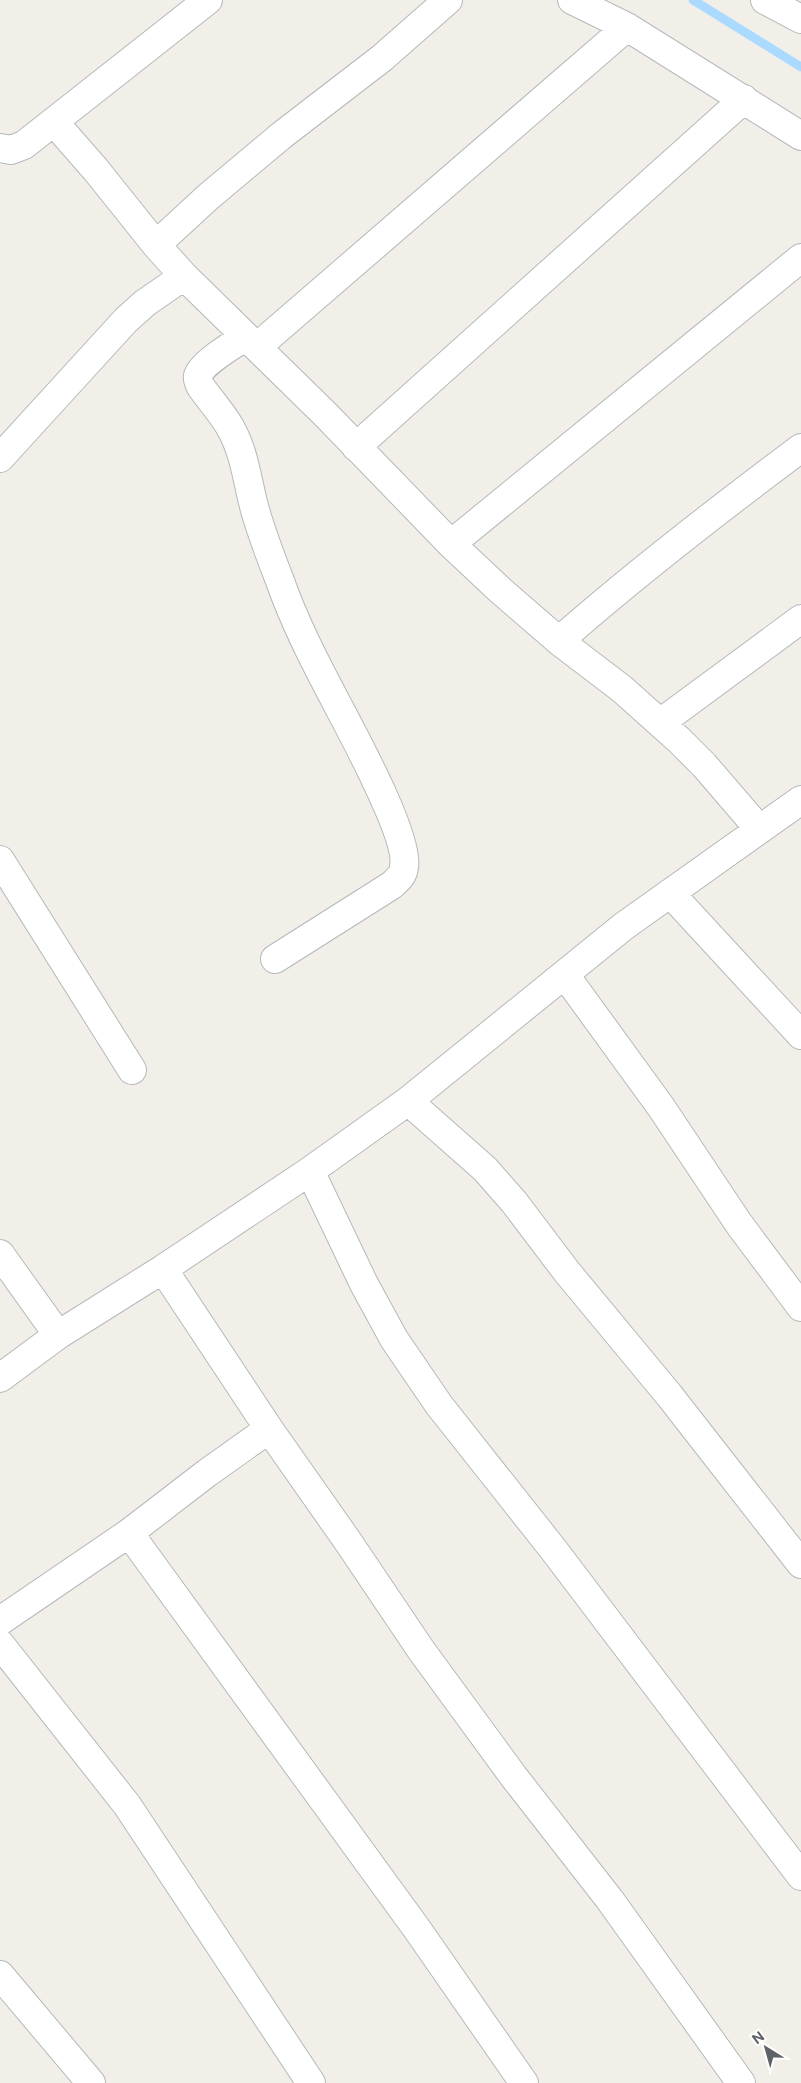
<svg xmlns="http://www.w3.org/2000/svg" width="801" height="2083" viewBox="0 0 801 2083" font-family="'Public Sans',sans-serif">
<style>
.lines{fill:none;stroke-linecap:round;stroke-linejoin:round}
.stream{stroke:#aadaff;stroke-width:9}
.minor-casing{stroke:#b5b8bc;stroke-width:30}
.minor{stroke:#fff;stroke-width:28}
</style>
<rect width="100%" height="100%" fill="#f1efe8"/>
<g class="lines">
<path class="stream" d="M693 0 801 67"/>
<g class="minor-casing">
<path id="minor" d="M448 0 382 58 282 135 208 197 156 245 184 276 326 415 451 544 500 590 559 641 622 689 679 740 704 765 759 829
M572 0 627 27 801 136
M765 0 801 19
M54 122 96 170 156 245
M0 148 11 150 24 145 208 0
M245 337C234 344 201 364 198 376 197 380 199 383 201 387 210 400 222 413 230 427 245 453 247 481 255 510 262 534 271 558 280 581 294 621 314 660 334 698 350 729 410 837 404 867 403 876 398 879 392 885L275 959
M257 347 627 27
M356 447 744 99
M0 458 126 320 145 303 184 276
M451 544 801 258
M559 641C636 573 718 510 801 448
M660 723 801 619
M0 860 132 1070
M670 893 801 1035
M565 975 661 1107 739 1224 801 1307
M408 1101 485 1169 514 1202 567 1272 669 1395 801 1564
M310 1171 364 1284 394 1339 439 1405 553 1549 801 1876
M0 1254 58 1335
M163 1269 269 1429 349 1543 421 1650 514 1777 610 1900 741 2083
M0 1378 58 1335 163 1269 310 1171 408 1101 624 926 801 800
M129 1533 417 1929 524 2083
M0 1621 129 1533 207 1473 269 1429
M0 1644 127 1805 311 2083
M0 1975 91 2083"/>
</g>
<use href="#minor" class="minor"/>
</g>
<g transform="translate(766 2048) rotate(323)" stroke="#ffffff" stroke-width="4" paint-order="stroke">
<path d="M0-4L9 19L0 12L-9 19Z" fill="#5f6368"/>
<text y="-8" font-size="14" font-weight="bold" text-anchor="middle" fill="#5f6368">N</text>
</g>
</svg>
